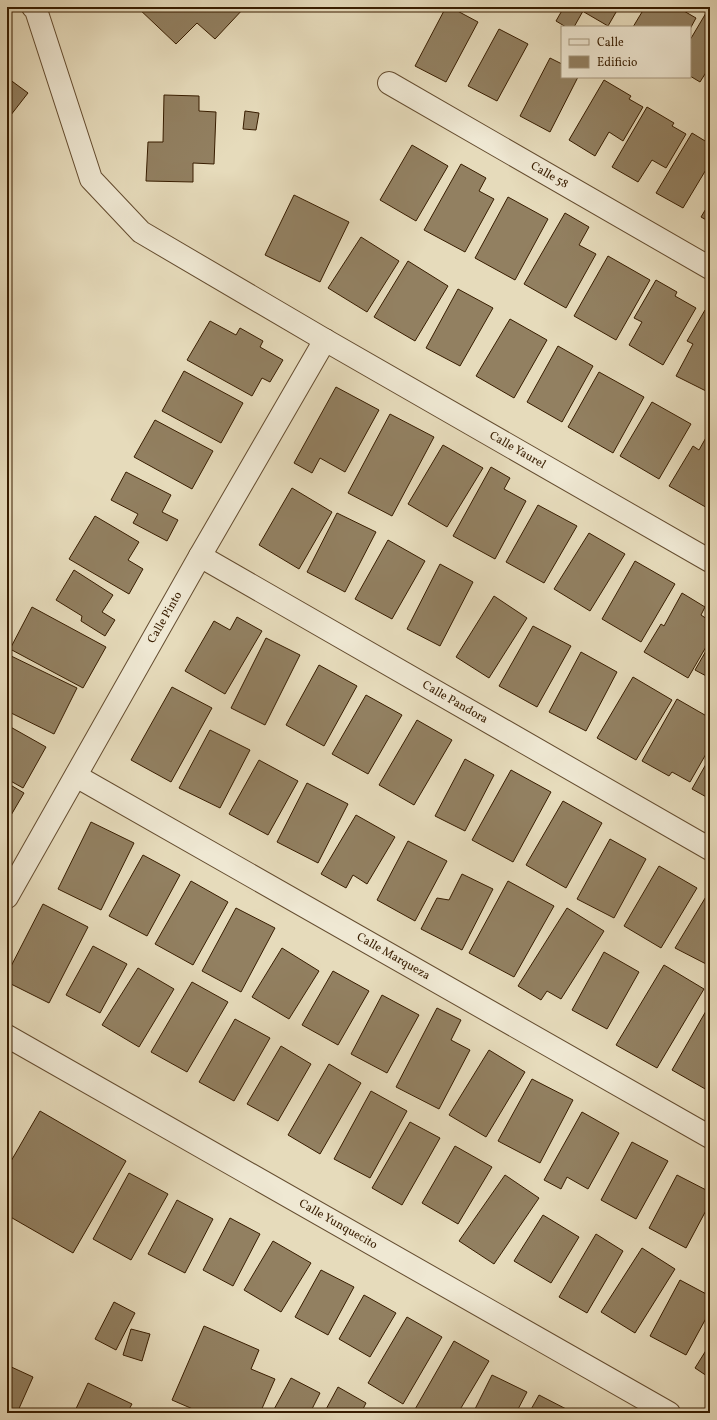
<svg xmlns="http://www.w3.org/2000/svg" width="717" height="1420" viewBox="0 0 717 1420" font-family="Vollkorn,serif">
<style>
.building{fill:#928061;stroke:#381d00}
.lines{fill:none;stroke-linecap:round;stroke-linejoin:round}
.street-casing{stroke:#644c2f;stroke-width:24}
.street{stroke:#efe8d3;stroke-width:22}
.labels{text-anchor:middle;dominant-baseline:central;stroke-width:3;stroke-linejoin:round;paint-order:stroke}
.street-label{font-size:12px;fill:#381d00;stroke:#efe8d3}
</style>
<rect width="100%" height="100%" fill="#e6dbbb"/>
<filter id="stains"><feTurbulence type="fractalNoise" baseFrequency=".005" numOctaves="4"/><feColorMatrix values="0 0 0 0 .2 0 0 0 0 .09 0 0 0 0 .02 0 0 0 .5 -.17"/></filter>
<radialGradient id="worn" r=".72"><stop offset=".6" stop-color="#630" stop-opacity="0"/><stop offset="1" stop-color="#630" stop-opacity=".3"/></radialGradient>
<path class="building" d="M137 7H245L215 39 197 23 176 44Z
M446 7H450L478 22 446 82 415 66Z
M564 7H576L583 11 574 27H566L556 21Z
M587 7H619L608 26 584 12Z
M645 7H677L696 18 690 29V27H633Z
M706 13 710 15V66L700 82 690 76V40Z
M499 29 528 44 497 101 468 86Z
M550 58 562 64V77H578L550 132 520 116Z
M9 79 28 93 7 120V81Z
M604 80 631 96 629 99 643 107 623 141 609 132 595 156 569 140Z
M164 95 199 96V111L216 112 214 164 193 163V182L146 181 148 142H163Z
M647 107 674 123 672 126 686 134 666 168 652 160 638 182 612 167Z
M245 111 259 113 256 130 243 129Z
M692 133 710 144V163L683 208 656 193Z
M412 145 448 166 416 221 380 200Z
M461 164 486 178 479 191 494 199 465 252 424 230Z
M294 195 349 222 320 282 265 255Z
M508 197 548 219 515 280 475 258Z
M710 202V222L701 217Z
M565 213 589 227 579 245 596 254 566 308 524 284Z
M361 237 399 261 367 312 328 288Z
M608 256 650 280 616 340 574 316Z
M408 261 448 286 415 341 374 317Z
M656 280 677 292 675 296 696 308 663 365 629 345 642 322 634 318Z
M458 289 493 308 460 366 426 348Z
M705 310 710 312V393L676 376 693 344 687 341Z
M510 319 547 340 514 398 476 376Z
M210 321 236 335 240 328 263 341 260 347 283 360 270 382 262 378 252 396 187 360Z
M558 346 593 366 562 422 527 402Z
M184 371 243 403 221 443 162 411Z
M599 372 644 397 613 453 568 427Z
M336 387 379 410 345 472 320 458 312 473 294 463Z
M652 402 691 424 659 479 620 456Z
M390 414 434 437 392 516 348 493Z
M155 420 213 451 192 489 134 457Z
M708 434 710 436 709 509 669 486 693 446 699 450Z
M443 445 483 468 447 527 408 504Z
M491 467 510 478 504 489 526 501 495 559 453 536Z
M126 472 171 495 162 512 178 520 167 541 133 523 138 514 111 500Z
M292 488 332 512 299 569 259 545Z
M538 505 577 526 544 583 506 562Z
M337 513 376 532 345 592 307 572Z
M95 516 139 542 128 560 143 569 129 594 69 559Z
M589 533 625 554 590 611 554 589Z
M388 540 425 561 392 619 355 599Z
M635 561 675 584 641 642 602 619Z
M440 564 473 582 440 646 407 629Z
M74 570 113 595 102 612 115 620 105 636 81 621 82 616 56 600Z
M682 593 705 607 701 615 710 621V640L688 678 644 652 661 624 664 626Z
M494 596 527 618 489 678 456 657Z
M32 607 106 647 83 688 10 649Z
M237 617 262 631 225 694 185 671 214 621 230 630Z
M533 626 571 646 537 707 499 686Z
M266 638 300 655 265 725 231 708Z
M710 644V678L695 670Z
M581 652 617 672 586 731 549 712Z
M7 654 77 688 54 734 7 711Z
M319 665 357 686 324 746 286 725Z
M633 677 672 700 636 760 597 738Z
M172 687 212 708 171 782 131 760Z
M366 695 402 715 368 774 332 754Z
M677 699 710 718V747L690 782 672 772 669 776 642 761Z
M417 720 452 740 414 805 379 785Z
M7 725 46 747 23 788 7 779Z
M210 730 250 750 220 808 179 788Z
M710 757V799L692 789Z
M465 759 494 775 465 831 435 816Z
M259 760 298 781 268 835 229 814Z
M511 770 551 792 513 862 472 840Z
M7 783 24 793 7 822Z
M307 783 348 804 318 863 277 842Z
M563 801 602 823 566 888 526 865Z
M356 815 395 837 367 884 353 875 346 888 321 874Z
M91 822 134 843 101 910 58 889Z
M610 839 646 859 614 918 577 899Z
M408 841 447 861 415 921 377 900Z
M143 855 180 875 147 936 109 916Z
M659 866 697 888 661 948 624 926Z
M462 874 493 889 462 950 421 929 437 898 449 900Z
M191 881 228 902 193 965 155 944Z
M508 881 554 906 514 977 469 953Z
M710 890V966L675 948Z
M43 904 88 927 49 1003 7 982V974Z
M236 908 275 928 241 992 202 971Z
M567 908 604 931 561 999 547 991 541 1000 518 986Z
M93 946 127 964 100 1013 66 995Z
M282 948 319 971 289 1019 252 997Z
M604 952 639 972 607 1029 572 1010Z
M664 965 704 989 657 1068 616 1045Z
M138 968 174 989 139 1047 102 1025Z
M333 971 369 991 338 1045 302 1025Z
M192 982 228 1002 187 1072 151 1052Z
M382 995 419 1015 387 1073 351 1054Z
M437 1008 461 1020 451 1040 470 1050 439 1109 396 1087Z
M706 1011 710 1013V1085L707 1090 672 1070Z
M235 1019 270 1038 234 1101 199 1082Z
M281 1046 311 1064 278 1121 247 1104Z
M489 1050 525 1072 486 1137 449 1115Z
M329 1064 361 1083 320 1154 288 1135Z
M532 1079 573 1100 540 1163 498 1141Z
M371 1091 407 1111 370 1178 334 1159Z
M40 1111 126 1161 73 1253 7 1215V1168Z
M582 1112 619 1133 588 1189 567 1177 561 1189 544 1180Z
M410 1122 440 1138 402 1205 372 1188Z
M632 1142 668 1161 636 1219 601 1200Z
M455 1146 492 1167 458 1224 422 1203Z
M129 1173 168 1194 131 1260 93 1239Z
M505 1175 539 1198 494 1264 459 1241Z
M677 1175 710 1192V1203L686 1248 649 1228Z
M177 1200 213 1219 185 1273 148 1254Z
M543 1215 579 1237 551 1283 514 1261Z
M230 1218 260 1234 233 1286 203 1270Z
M596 1234 623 1251 587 1313 559 1297Z
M273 1241 311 1263 281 1312 244 1290Z
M642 1248 675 1269 635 1333 601 1312Z
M321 1270 354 1287 328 1335 295 1317Z
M680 1280 710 1296V1311L686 1355 650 1336Z
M364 1295 396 1313 370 1357 339 1339Z
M114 1302 135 1313 116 1350 95 1339Z
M407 1317 442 1337 403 1404 368 1383Z
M204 1326 259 1350 251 1369 275 1379 260 1413H202L172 1400Z
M131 1329 150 1334 142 1361 123 1355Z
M454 1341 489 1361 458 1413H417L414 1411Z
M710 1344V1378L695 1368Z
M7 1365 33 1377 17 1413H7Z
M492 1375 527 1392 516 1413H473Z
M291 1378 320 1393 310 1413H272Z
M88 1383 132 1404 127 1413H74Z
M338 1387 366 1403 361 1413H324Z
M539 1395 572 1412V1413H529Z"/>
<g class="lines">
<g class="street-casing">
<g id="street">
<path id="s1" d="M33 7 36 10 91 179 141 232 325 340 710 561"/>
<path id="s2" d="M389 83 710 268"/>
<path id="s3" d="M200 556 710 849"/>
<path id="s4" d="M76 776 710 1137"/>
<path id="s5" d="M7 897 200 556 325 340"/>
<path id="s6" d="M7 1036 669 1413"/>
</g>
</g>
<use href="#street" class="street"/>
</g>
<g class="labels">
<g class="street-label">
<text stroke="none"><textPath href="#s2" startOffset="185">Calle 58</textPath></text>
<text stroke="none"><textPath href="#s1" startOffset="690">Calle Yaurel</textPath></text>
<text stroke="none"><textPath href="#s5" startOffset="321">Calle Pinto</textPath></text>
<text stroke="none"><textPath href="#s3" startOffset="294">Calle Pandora</textPath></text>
<text stroke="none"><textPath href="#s4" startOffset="365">Calle Marqueza</textPath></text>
<text stroke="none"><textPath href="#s6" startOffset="381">Calle Yunquecito</textPath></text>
</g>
</g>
<rect width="717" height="1420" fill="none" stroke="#e6dbbb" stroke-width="24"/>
<rect x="8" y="8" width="701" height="1404" fill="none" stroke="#381d00" stroke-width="2"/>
<rect x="12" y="12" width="693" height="1396" fill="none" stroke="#381d00"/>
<rect x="561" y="26" width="130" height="52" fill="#efe8d3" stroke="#a6977f"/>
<rect x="569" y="39" width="20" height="6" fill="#efe8d3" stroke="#a6977f"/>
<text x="597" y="46" font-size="12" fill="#381d00">Calle</text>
<rect x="569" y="56" width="20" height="12" fill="#928061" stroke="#a6977f"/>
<text x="597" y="66" font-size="12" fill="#381d00">Edificio</text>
<rect width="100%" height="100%" filter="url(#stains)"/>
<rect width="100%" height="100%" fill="url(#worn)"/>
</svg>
